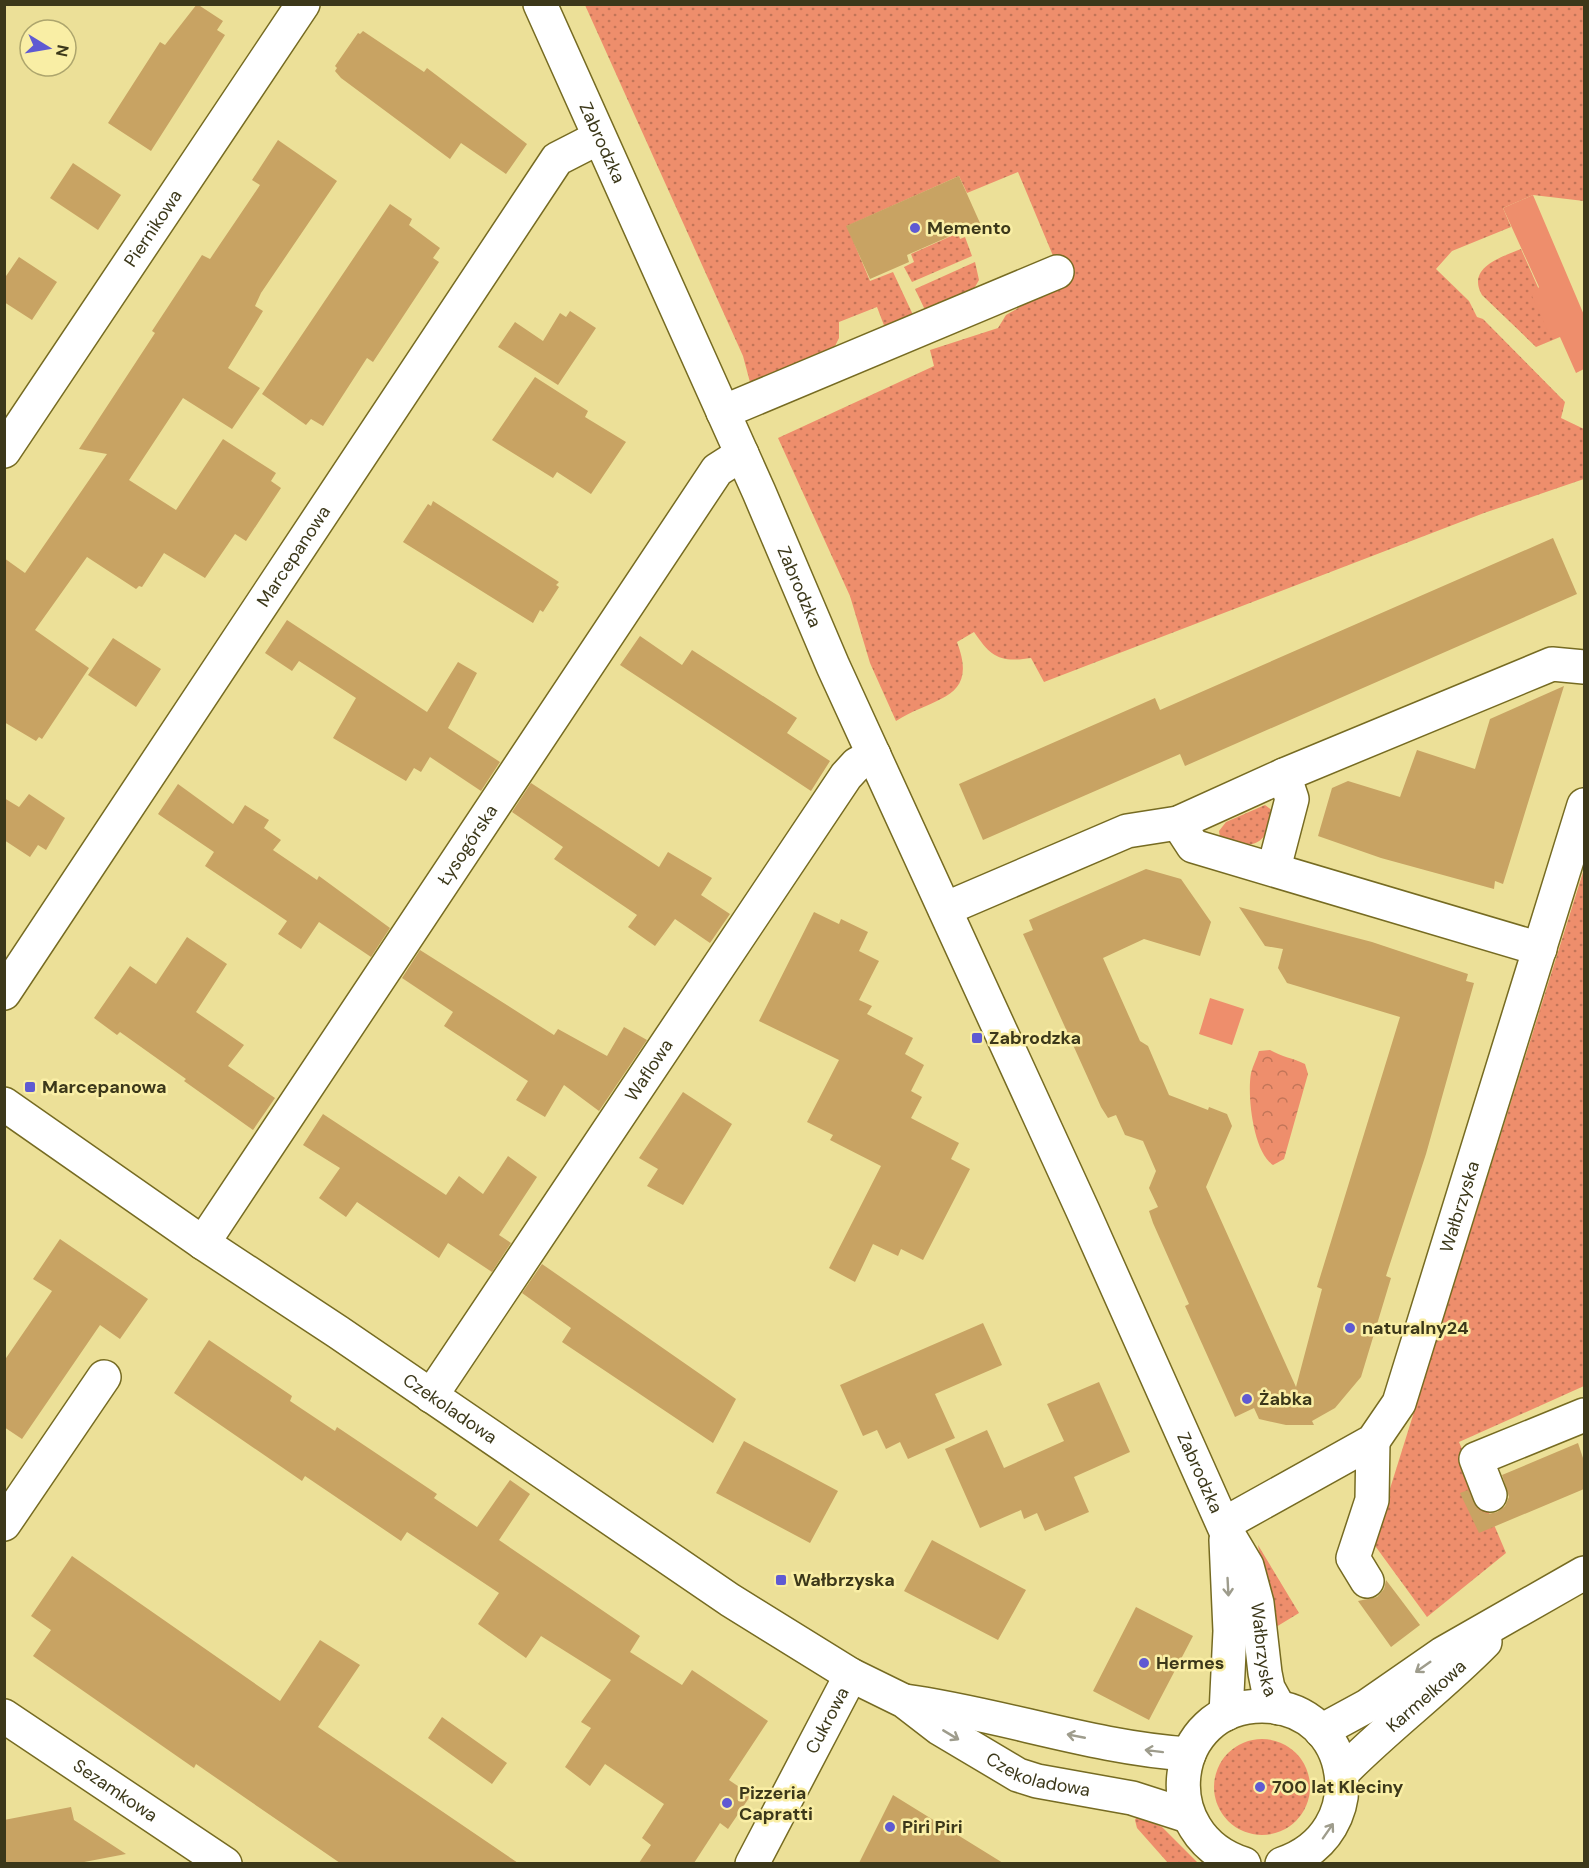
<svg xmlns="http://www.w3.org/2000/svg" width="1589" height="1868" viewBox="0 0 1589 1868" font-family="'DM Sans',sans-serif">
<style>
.grass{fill:url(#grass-dots)}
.park{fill:url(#park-crowns)}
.pitch{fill:#ee8e6c}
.building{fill:#c8a363}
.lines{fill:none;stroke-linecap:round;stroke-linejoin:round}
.minor-casing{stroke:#766b22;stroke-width:36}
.minor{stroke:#fff;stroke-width:33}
.oneway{stroke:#9e9c8c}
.poi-dot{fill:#5f5ad2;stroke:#f9eea5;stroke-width:2}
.labels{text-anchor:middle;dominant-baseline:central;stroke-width:5;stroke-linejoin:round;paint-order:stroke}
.street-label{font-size:18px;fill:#3c381a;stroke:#f9eea5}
.poi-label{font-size:18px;font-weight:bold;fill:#3c381a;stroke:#f9eea5;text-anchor:start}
</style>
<defs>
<pattern id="grass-dots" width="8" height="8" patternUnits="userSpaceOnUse" patternTransform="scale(1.5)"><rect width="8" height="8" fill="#ee8e6c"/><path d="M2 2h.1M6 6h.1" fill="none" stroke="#c27558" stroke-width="1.8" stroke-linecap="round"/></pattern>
<pattern id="park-crowns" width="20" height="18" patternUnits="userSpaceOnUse" patternTransform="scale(1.5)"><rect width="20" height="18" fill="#ee8e6c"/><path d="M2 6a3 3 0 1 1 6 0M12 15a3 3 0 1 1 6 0" fill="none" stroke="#c27558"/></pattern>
</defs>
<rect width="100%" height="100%" fill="#ece098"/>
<path class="grass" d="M585 5H1584V201L1533 195 1503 208 1511 227 1452 251 1436 269 1469 301 1477 317 1483 319 1565 402 1561 418 1584 429V479L1484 513 1044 682 1031 658C1000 663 991 657 974 632L957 642C979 700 935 696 896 721L870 663 850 596 778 438 934 366 930 350 998 328 1006 315 1064 282 1018 172 967 193 959 176 847 226 870 281 893 272 914 317 885 328 877 307 839 322V338L833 350 751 386 743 356Z
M958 233 960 239 965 237 972 256 912 282 904 267 914 262 911 254Z
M1521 249 1560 337 1536 347 1482 295C1466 267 1502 257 1521 249Z
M975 262 979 280 972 292 926 312 915 289Z
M1265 805 1273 811C1266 847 1254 850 1220 838L1219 831 1226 822Z
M1584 869V1386L1459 1442 1506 1553 1427 1617 1373 1543Z
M1258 1545 1299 1613 1276 1627 1260 1556Z
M1214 1787a48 48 0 1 1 96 0a48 48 0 1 1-96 0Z
M1137 1816 1162 1827 1198 1863H1168L1137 1828 1135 1820Z"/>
<path class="park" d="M1270 1050C1282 1057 1293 1058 1305 1064L1308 1074 1284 1159 1273 1165C1253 1152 1247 1095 1251 1073 1253 1065 1257 1058 1259 1051Z"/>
<path class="pitch" d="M1533 195 1584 315V369L1576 373 1560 337 1550 336 1532 296 1539 287 1503 208Z
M1210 998 1244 1009 1232 1045 1199 1034Z"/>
<path class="building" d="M197 4 223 21 217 30 225 35 151 151 108 123 160 42 165 45Z
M363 31 424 72 427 68 527 144 506 174 461 143 450 159 341 78 335 71 337 68 335 66 358 33 360 34Z
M278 140 337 181 261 293 255 306 263 311 228 368 260 388 232 429 183 398 129 480 176 510 223 439 276 473 271 481 281 488 246 541 235 534 205 578 164 553 142 587 139 586 136 589 87 557 35 630 89 668 42 739 39 737 36 741 4 722V558L25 573 107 454 79 449 155 333 152 331 202 255 210 259 260 185 252 180Z
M73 163 121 195 98 230 50 198Z
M959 176 980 223 907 255 909 262 870 279 846 226Z
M390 204 412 219 409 225 440 248 433 258 439 262 373 362 367 358 323 426 311 419 306 425 262 394Z
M19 257 57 282 32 320 4 302V279Z
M570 311 596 328 558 385 498 347 515 322 543 341 560 313 566 317Z
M535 377 588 411 585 417 626 442 591 494 557 472 553 478 492 440Z
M433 501 559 582 556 585 559 587 543 612 540 610 533 623 403 542 428 504 431 506Z
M1553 538 1577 594 1185 766 1180 754 983 840 959 784 1155 698 1160 710Z
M287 620 427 712 458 662 477 673 448 728 500 762 481 791 430 757 421 772 414 768 406 781 333 738 356 698 299 661 292 671 265 653Z
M640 636 682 665 692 650 797 718 787 733 830 761 811 791 620 665Z
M113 638 161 669 136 707 88 675Z
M1564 686 1503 884 1495 881 1494 889 1381 858 1318 836 1332 788 1348 781 1400 797 1417 750 1475 769 1490 719Z
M531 783 659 867 668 852 712 878 701 895 730 914 710 943 675 919 655 946 628 927 637 915 554 859 563 847 512 812Z
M178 784 233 824 245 805 269 820 264 828 281 840 273 850 317 880 319 876 390 928 371 957 319 922 301 949 278 934 287 921 205 866 214 852 158 814Z
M29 794 65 818 46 850 38 845 30 857 4 840V798L19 807Z
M1146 869 1181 879 1211 922 1200 956 1144 939 1103 958 1140 1041 1148 1046 1169 1095 1208 1110 1209 1107 1227 1114 1232 1126 1206 1187 1296 1387 1322 1289 1317 1287 1400 1017 1287 983 1278 968 1283 949 1265 946 1239 907 1372 942 1468 974 1466 981 1474 983 1426 1154 1386 1276 1391 1278 1361 1377 1335 1408 1312 1421 1314 1425H1286L1259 1419 1254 1408 1235 1417 1185 1306 1189 1304 1153 1223 1149 1211 1158 1207 1149 1188 1156 1171 1143 1141 1125 1135 1116 1115 1108 1118 1101 1107 1023 934 1033 930 1029 920Z
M814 912 839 924 841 919 868 932 859 951 879 961 859 1000 872 1006 867 1014 913 1038 905 1054 924 1065 911 1091 922 1097 911 1118 959 1143 951 1159 970 1169 923 1260 901 1249 898 1256 873 1244 855 1282 829 1268 881 1166 830 1140 833 1135 807 1122 839 1060 759 1021Z
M187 937 227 964 196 1012 244 1045 228 1066 275 1098 253 1130 184 1081 186 1079 120 1032 117 1035 94 1018 130 966 156 984Z
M420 950 554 1035 558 1029 607 1056 624 1027 647 1040 599 1111 564 1085 545 1117 516 1100 528 1081 444 1026 453 1012 402 978Z
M683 1092 732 1124 683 1205 647 1186 658 1169 639 1158Z
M323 1114 446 1195 459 1176 483 1194 508 1156 537 1177 499 1235 511 1243 492 1272 448 1243 439 1258 357 1202 346 1217 319 1198 340 1168 303 1145Z
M60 1239 148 1299 120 1339 100 1325 22 1439 4 1427V1361L52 1291 33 1279Z
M542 1264 736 1399 713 1443 562 1342 571 1328 522 1293Z
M983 1323 1002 1365 935 1394 955 1438 908 1459 900 1442 886 1449 877 1430 863 1436 840 1385Z
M209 1340 292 1396 290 1401 335 1431 337 1427 437 1494 434 1498 477 1527 510 1480 530 1494 499 1540 640 1636 630 1652 682 1685 692 1670 768 1721 729 1780 751 1795 728 1829 720 1823 694 1863H639L651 1845 642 1838 664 1804 605 1764 590 1786 565 1767 591 1728 581 1722 611 1680 541 1636 526 1658 478 1624 499 1593 407 1532 401 1541 305 1476 302 1481 174 1393Z
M1099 1382 1130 1452 1074 1477 1089 1512 1045 1531 1037 1513 1024 1519 1021 1510 980 1528 945 1449 987 1430 1004 1468 1064 1441 1047 1404Z
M744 1441 838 1491 810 1543 716 1493Z
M1578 1443 1584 1461V1489L1479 1533 1460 1493 1468 1490 1479 1510 1488 1514 1497 1512 1505 1506 1509 1497 1502 1475Z
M932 1540 1026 1590 998 1640 904 1591Z
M72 1556 280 1701 320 1640 360 1665 318 1727 518 1863H340L196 1764 194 1768 33 1656 51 1630 31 1616Z
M1386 1580 1420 1625 1391 1647 1358 1601 1377 1597 1384 1589Z
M1136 1607 1193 1636 1149 1720 1093 1691Z
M442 1717 507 1763 492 1784 428 1738Z
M893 1795 1003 1863H859Z
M71 1807 74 1820 126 1854 79 1863H4V1820Z"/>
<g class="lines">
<g class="minor-casing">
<g id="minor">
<path id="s1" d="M540 4 759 492 833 666 1083 1211 1225 1529 1247 1566 1257 1603 1265 1673 1268 1688 1279 1708"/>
<path d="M723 412 1057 272"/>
<path id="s2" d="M4 451 303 4"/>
<path d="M1178 823 1193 846 1540 949"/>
<path d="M1274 868 1292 799 1284 775"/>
<path d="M945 909 1127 831 1178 823 1284 775 1552 664 1584 667"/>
<path id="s3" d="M4 993 557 159 598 138"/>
<path id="s4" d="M4 1104 203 1243 338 1332 730 1600 851 1675 904 1701 939 1728 1018 1775 1037 1781 1132 1798 1188 1816"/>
<path id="s5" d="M203 1243 717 470 742 454"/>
<path id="s6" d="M431 1396 846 776 857 764 874 755"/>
<path d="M1490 1495 1476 1459 1584 1415"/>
<path d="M4 1524 104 1377"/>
<path id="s7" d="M1224 1524 1373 1441 1399 1403 1584 805"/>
<path d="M1226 1540 1230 1631 1226 1714"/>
<path d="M1367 1581 1353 1558 1372 1500 1373 1441"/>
<path d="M905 1701C1001 1714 1093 1748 1189 1754"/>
<path id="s8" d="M4 1716 225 1864"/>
<path d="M1321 1731 1367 1706 1442 1654 1584 1573"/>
<path id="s9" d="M1342 1773C1387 1727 1440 1688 1485 1642"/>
<path id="s10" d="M752 1864 851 1675"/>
<path d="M1244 1864C1152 1835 1170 1706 1262 1706 1354 1706 1374 1833 1282 1864"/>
</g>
</g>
<use href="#minor" class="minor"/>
</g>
<defs><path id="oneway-shaft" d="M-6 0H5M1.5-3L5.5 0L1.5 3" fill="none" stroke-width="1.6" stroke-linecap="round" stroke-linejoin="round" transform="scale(1.5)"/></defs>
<g class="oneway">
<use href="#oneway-shaft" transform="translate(1228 1587) rotate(87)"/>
<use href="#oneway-shaft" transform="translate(1423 1667) rotate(145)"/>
<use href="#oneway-shaft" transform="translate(951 1735) rotate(31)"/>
<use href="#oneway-shaft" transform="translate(1076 1736) rotate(-169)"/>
<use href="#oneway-shaft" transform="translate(1154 1751) rotate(-173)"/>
<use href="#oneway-shaft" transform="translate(1328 1831) rotate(-55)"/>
</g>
<g class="poi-dot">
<circle cx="915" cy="228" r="6"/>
<rect x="971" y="1032" width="12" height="12" rx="3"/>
<rect x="24" y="1081" width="12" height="12" rx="3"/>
<circle cx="1350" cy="1328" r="6"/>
<circle cx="1247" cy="1399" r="6"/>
<rect x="775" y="1574" width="12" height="12" rx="3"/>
<circle cx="1144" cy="1663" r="6"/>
<circle cx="1260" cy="1787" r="6"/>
<circle cx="727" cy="1803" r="6"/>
<circle cx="890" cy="1827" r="6"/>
</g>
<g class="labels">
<g class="street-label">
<text stroke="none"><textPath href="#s1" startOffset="152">Zabrodzka</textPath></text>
<text stroke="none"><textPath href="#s2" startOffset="268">Piernikowa</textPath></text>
<text stroke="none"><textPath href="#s3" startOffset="524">Marcepanowa</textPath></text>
<text stroke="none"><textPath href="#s1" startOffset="638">Zabrodzka</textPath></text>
<text stroke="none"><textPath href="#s5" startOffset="478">Łysogórska</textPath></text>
<text stroke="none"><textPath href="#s6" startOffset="392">Waflowa</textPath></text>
<text stroke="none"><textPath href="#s7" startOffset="422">Wałbrzyska</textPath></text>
<text stroke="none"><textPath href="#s4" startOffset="540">Czekoladowa</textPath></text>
<text stroke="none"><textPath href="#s1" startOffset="1610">Zabrodzka</textPath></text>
<text stroke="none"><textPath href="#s1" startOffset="1800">Wałbrzyska</textPath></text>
<text stroke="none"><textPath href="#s9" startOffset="114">Karmelkowa</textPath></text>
<text stroke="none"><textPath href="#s10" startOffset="162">Cukrowa</textPath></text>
<text stroke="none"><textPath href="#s4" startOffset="1236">Czekoladowa</textPath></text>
<text stroke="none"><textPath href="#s8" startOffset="134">Sezamkowa</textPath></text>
</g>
<g class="poi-label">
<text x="927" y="228">Memento</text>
<text x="989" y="1038">Zabrodzka</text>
<text x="42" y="1087">Marcepanowa</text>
<text x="1362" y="1328">naturalny24</text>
<text x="1259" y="1399">Żabka</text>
<text x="793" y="1580">Wałbrzyska</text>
<text x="1156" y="1663">Hermes</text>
<text x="1272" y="1787">700 lat Kleciny</text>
<text x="739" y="1793">Pizzeria<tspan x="739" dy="21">Capratti</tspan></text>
<text x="902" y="1827">Piri Piri</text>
</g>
</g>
<rect width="1589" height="1868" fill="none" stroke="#3c381a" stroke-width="12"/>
<g transform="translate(48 48) rotate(101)"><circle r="28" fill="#f9eea5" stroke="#ada56d" stroke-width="1.5"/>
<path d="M0-4.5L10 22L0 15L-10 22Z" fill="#5f5ad2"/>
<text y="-9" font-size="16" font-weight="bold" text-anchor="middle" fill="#3c381a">N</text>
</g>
</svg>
